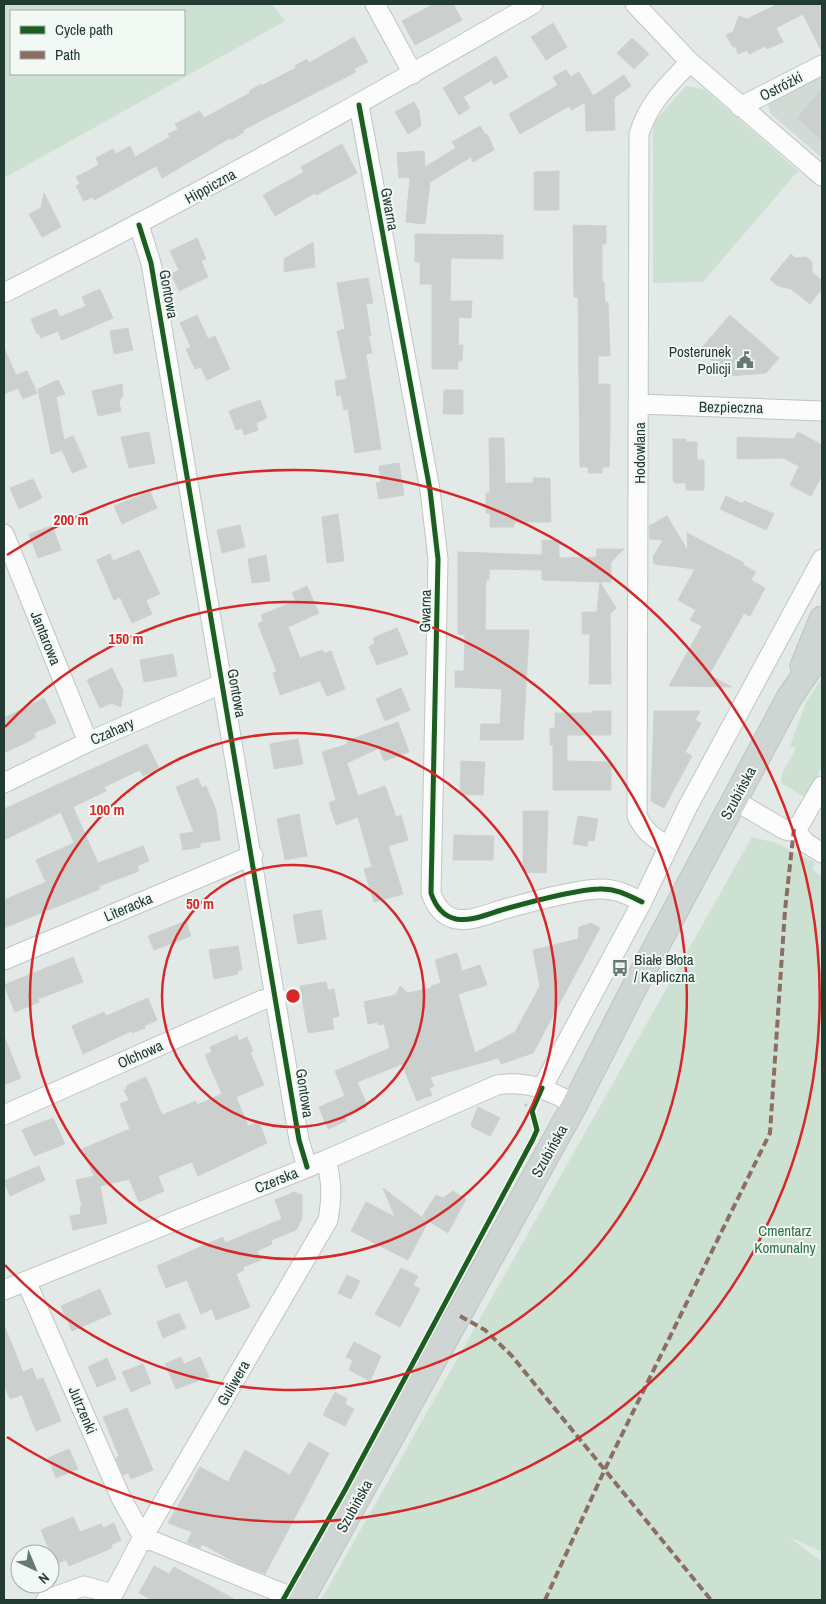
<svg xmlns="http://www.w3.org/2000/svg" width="826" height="1604" viewBox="0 0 826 1604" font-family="'Archivo Narrow',sans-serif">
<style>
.built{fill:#d2dad6}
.green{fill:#cde1d2;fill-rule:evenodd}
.building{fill:#cbd0ce;stroke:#ccd2cf}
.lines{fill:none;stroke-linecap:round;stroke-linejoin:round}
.minor-casing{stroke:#c0c6c3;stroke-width:21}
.major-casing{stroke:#bcc5c2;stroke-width:27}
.path{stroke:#c0c9c4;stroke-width:3;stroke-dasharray:2.5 4;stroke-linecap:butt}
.minor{stroke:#fbfcfb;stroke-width:19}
.major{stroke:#ced5d2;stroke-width:25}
.quiet{stroke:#8d6e63;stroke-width:4;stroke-dasharray:8 4;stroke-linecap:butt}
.cycleway-casing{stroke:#f2f8f4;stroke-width:8}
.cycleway{stroke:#1b5e20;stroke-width:5}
.ring{fill:none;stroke:#d62828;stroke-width:2.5}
.labels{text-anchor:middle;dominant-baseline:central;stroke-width:4;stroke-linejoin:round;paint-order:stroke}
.street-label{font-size:15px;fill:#233b33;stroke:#f2f8f4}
.poi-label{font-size:15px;fill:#233b33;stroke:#f2f8f4;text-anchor:end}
.park-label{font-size:15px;fill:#2f7043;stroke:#f2f8f4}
.centre{fill:#d62828;stroke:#f2f8f4;stroke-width:2.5}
.ring-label{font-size:15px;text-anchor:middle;font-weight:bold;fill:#d62828;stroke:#f2f8f4;stroke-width:4;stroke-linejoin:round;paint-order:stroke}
</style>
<rect width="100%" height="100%" fill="#e3e9e6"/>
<path class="built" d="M822 76V158L770 113 767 101Z"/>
<path class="green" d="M4 4H272L285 21 4 178ZM11 11H184V74H11Z
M686 86 704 89 798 171 703 282 653 283V123Z
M822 678V767L806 798 781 783 782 774 796 748 790 746 806 702Z
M752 837 776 843 815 862 813 870 822 876V1552L789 1537 822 1562V1600H321Z"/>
<path class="building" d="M434 4H453L462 20 415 45 402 21Z
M778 4H822V52L803 14 776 28 783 42 767 49 766 46 749 54 747 50 738 54 735 46 733 47 726 35 733 32 739 16 747 19Z
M553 23 567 47 546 60 531 37Z
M354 37 368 62 354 69 356 72 243 130 244 132 231 140 230 138 162 178 156 166 94 200 93 197 84 201 76 186 80 184 76 177 99 165 96 158 113 149 116 154 130 146 135 157 170 137 168 134 178 129 175 124 200 111 204 118 250 93 249 91 261 84V86L296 68 295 66 307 59 309 63Z
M632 38 649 54 634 69 617 53Z
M496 56 508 77 494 85 492 80 463 97 470 108 459 115 443 88Z
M566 70 571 77 579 72 593 96 624 75 631 86 614 98 615 130 586 131 585 102 572 110 569 106 520 134 509 114 558 85 553 77Z
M822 89V140L797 118Z
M414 102 419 111 421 126 408 134 395 112Z
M480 126 485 134 488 135 494 150 473 162 471 157 430 182 425 224 406 222 410 177 399 178 397 153 424 151 425 167 456 148 452 142Z
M342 144 357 173 316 195 315 193 275 216 263 195 304 172 301 167Z
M559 171V210H534V172Z
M44 193 61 227 42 237 29 214 41 208Z
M573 225 606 226V244H602V282H604L605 303 608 302 610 356H598V384H610V432L609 467H602V473H588V467H580L578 297H574Z
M415 234 503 235V259L451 258 450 301H472L471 318 459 317 458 345H463L462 361H458V369H432V284H420V262H415Z
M197 238 206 259 201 261 208 277 179 291 171 274 179 270 170 251Z
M313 242 315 267 284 272V259Z
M791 254 795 258 806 257 812 262V272L822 281V289L810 304 791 289 778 286 770 279Z
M368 278 373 303 366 304 371 336H368L372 353 366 354 381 449 355 453 348 409 344 410 341 395 337 396 335 381 347 379 337 331 345 329 337 283Z
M100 289 113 318 62 340 58 331 41 338 39 333 37 334 31 319 56 309 60 317 86 306 82 297Z
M197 315 208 339 215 336 230 369 207 380 201 367 195 369 186 349 191 347 180 323Z
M730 315 779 358 766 373 729 376 700 350Z
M128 328 133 350 114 354 110 331Z
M4 348 16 375 27 371 37 393 23 399 18 388 4 394Z
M58 380 65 394 56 397 64 440 73 436 87 467 72 473 62 450 51 454 38 389Z
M122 384 123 395 119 402 121 411 98 416 92 391Z
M444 390H463V414H443Z
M260 400 267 418 256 423 258 430 244 435 242 428 236 430 229 411Z
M149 432 155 463 129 468 121 437Z
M798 432 822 445V475L811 496 790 485 799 466 783 458 737 459V437L794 439Z
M489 438H504L505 483H533V478H550L551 522H514V527H490V513H486V493H490Z
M673 439H686V442H697V460H704V490H686V483H675L673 480Z
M399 463 404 495 379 499 376 483 381 482 379 466Z
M33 479 42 498 19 509 10 488Z
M150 492 157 508 122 524 114 506Z
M726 496 743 504 744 501 774 514 766 530 720 509Z
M338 514 344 561 327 563 322 517Z
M667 516 688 551 687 533 744 563 743 565 756 572 751 580 765 588 750 616 744 613 709 675 732 687 669 686 702 626 690 620 696 610 678 600 695 569 654 564 653 557 663 540 650 539 649 526Z
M240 525 245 547 222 553 217 530Z
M52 526 61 550 38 558 29 534Z
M542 540 559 541V558L596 557 597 549H624L611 562V582H600L616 608 610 614 611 684H589L590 634H582V612H597L600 582 542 580V570L489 569V580H486L485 630H529L523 740H480L481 724H500L502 689 455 687V671H464L465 635 458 634V552L542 555Z
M139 550 160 594 146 600 152 614 132 623 120 597 114 600 97 560 110 554 113 561Z
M266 555 270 581 252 583 248 559Z
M307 586 319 613 288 627 300 658 322 650 325 653 331 651 345 689 327 696 320 681 280 695 273 673 277 672 258 624 263 621 261 615 296 601 292 593Z
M397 628 408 654 377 665 369 647 375 643 373 638Z
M173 654 177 676 144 682 140 660Z
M112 668 123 691 121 707 111 703 100 708 87 680Z
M401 688 410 710 385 721 376 699Z
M44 698 56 723 34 733 36 737 27 742 4 753V718Z
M592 711H611V735H567V761L611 762V790H553V745H550V728H555V713H592Z
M654 711H700L695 720 701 723 685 752 692 756 664 808 651 801Z
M398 722 409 752 384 761 379 748 347 763 358 796 385 786 396 817 401 815 408 840 388 846 403 894 374 902 364 869 372 867 358 817 336 825 329 803 336 800 322 752 348 744 347 741Z
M298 739 303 764 274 769 270 744Z
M147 744 159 768 143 776 140 770 104 787 106 791 73 807 98 863 143 846 149 861 137 866 139 871 99 886 100 889 4 928V900L46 882 36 860 74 843 61 812 4 840V809Z
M461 761 485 762 483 795 460 794Z
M198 778 202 788 206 786 216 810 220 840 200 843V847L183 850 180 834 194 832 176 787Z
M523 811H548L546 873 523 872Z
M299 814 307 856 285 860 277 819Z
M578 816 598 819 594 841 588 840 587 846 573 844Z
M454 835 494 836 493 860H453Z
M321 910 326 939 298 944 293 915Z
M186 921 191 936 154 950 148 936Z
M591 923 600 928 533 1053 501 1064 499 1058 430 1077 434 1086 429 1088 432 1095 417 1101 402 1064 357 1082 367 1105 344 1115 346 1121 328 1129 319 1107 345 1096 335 1071 390 1048 384 1024 378 1025V1022L368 1024 364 1002 396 995 400 986 408 993 431 988V986L441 983 435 960 457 953 462 971 480 965 487 985 458 994 475 1053 515 1032 540 986 533 950 578 939 579 927Z
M238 946 242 970 237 971 238 974 214 979 209 950Z
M73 957 83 982 38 999 39 1002 15 1012 4 985Z
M326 982 328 990 334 989 339 1016 332 1018 334 1029 308 1033 300 986Z
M148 998 157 1020 144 1026 145 1028 132 1033 131 1031 83 1054 72 1026 104 1012 106 1016Z
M237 1035 239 1041 247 1037 253 1051 250 1052 264 1085 236 1097 248 1126 259 1122 267 1143 198 1176 192 1162 158 1176 164 1191 139 1202 129 1179 100 1186 107 1223 73 1230 70 1216 81 1214 80 1207H82L76 1180 94 1176 82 1149 130 1129 120 1104 129 1100 124 1090 127 1089 126 1086 146 1077 162 1115 196 1101 197 1105 222 1094 205 1055 212 1052 210 1047Z
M4 1036 21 1078 4 1085Z
M478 1107 500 1118 490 1136 472 1127 471 1124Z
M53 1118 65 1144 34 1156 22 1130Z
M39 1166 45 1180 10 1196 4 1181Z
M383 1188 428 1222 408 1260 351 1231 366 1202 395 1217Z
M453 1191 466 1199 448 1233 422 1217 436 1195 443 1198Z
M294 1192 302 1195V1219L296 1230 271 1240 272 1244 257 1251 261 1260 243 1267 244 1270 236 1274 250 1307 216 1320 212 1309 201 1314 187 1280 166 1288 157 1266 223 1237 225 1243 282 1219 275 1200Z
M401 1268 418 1276 413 1285 420 1289 400 1327 375 1314Z
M347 1275 360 1281 351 1299 338 1293Z
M100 1289 111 1314 72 1331 61 1306Z
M179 1313 186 1328 163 1338 157 1322Z
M4 1325 23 1372 32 1368 37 1380 43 1378 61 1421 36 1431 22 1395 10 1399 4 1385Z
M354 1342 381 1356 370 1381 349 1370 353 1360 346 1357Z
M181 1357 184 1364 200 1357 209 1377 176 1389 165 1364Z
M107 1358 116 1379 97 1387 88 1367Z
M143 1364 151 1383 131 1392 122 1372Z
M335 1392 347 1399 345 1404 354 1409 345 1426 323 1415Z
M127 1408 153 1470 131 1479 128 1473 123 1475 116 1458 119 1456 103 1417Z
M309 1442 329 1453 265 1574 237 1563 202 1544 200 1548 187 1542 192 1532 168 1523 200 1467 228 1482 245 1450 290 1475Z
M69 1449 78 1469 56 1478 48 1458Z
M73 1517 80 1532 101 1524 103 1528 114 1523 121 1540 111 1545 112 1548 69 1566 66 1560 55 1564 41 1530Z
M154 1566 169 1574 174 1567 236 1600H152L139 1593Z"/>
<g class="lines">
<g class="minor-casing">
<path id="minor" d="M375 4 413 74
M635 4 690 62 822 176
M359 105 430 490 438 559 431 893C435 905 442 916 456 919 472 922 490 913 505 909 530 902 574 890 599 889 615 888 628 895 642 902
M740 107 822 65
M139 225 151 263 299 1140 307 1167
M4 293C184 202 359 105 533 4
M639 404 822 411
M4 534 88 742
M4 783 88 742 223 683
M734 800 785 830 790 831 800 824 822 786
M794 829 806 843 822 853
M669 846C653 838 645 832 637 816L639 134C649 102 667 86 690 62
M4 960 253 855
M542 1088 642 902 687 808 822 559
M4 1115 262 1000 277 997
M26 1281 121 1498 143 1537 299 1600
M4 1290 326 1160 497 1085C529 1080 547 1090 575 1104
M46 1600 84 1586 113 1594
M110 1600 143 1537 328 1220C332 1198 332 1181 326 1160"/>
</g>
<g class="major-casing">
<path id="major" d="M803 666 822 619
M301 1600 575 1104 633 990 789 698 822 650"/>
</g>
<path class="path" d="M525 1104 532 1111 537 1129"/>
<use href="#minor" class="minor"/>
<use href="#major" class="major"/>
<path class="quiet" d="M460 1316 485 1330 511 1355 711 1600
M545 1600 605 1469 770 1133 785 910 794 829"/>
<g class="cycleway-casing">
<path id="cycleway" d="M359 105 430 490 438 559 431 893C435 905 442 916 456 919 472 922 490 913 505 909 530 902 574 890 599 889 615 888 628 895 642 902
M139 225 151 263 299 1140 307 1167
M283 1600 345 1490 533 1139 537 1130 532 1111 542 1088"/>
</g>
<use href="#cycleway" class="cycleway"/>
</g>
<g class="ring">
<circle cx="293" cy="996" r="131"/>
<circle cx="293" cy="996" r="263"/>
<path d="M5 727A394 394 0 1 1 5 1265"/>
<path d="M7 555A526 526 0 1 1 7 1437"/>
</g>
<defs>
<g id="civic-bare" transform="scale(1.35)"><path d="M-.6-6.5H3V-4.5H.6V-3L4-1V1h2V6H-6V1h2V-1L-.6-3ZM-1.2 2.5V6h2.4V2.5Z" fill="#667872" stroke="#f2f8f4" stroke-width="2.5" paint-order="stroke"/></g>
<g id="bus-bare" transform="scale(1.35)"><path d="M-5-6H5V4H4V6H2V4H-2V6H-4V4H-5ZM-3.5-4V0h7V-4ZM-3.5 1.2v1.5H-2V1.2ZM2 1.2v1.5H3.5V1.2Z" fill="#667872" stroke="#f2f8f4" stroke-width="2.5" paint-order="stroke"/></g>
</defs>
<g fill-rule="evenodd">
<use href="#civic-bare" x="745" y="360"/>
<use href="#bus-bare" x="620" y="968"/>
</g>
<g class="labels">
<g class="street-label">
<text transform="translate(781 86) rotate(-27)">Ostróżki</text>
<text transform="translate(210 186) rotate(-29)">Hippiczna</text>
<text transform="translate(390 209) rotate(80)">Gwarna</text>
<text transform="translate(169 294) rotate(80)">Gontowa</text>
<text transform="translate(731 407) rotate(1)">Bezpieczna</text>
<text transform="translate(639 453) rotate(-90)">Hodowlana</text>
<text transform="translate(425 611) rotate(-89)">Gwarna</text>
<text transform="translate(46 638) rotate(68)">Jantarowa</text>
<text transform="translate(237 693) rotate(80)">Gontowa</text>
<text transform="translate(112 731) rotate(-24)">Czahary</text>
<text transform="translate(738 793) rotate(-62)">Szubińska</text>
<text transform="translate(128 907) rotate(-23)">Literacka</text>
<text transform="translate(140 1054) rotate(-24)">Olchowa</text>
<text transform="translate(305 1093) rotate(81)">Gontowa</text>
<text transform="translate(549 1151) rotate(-61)">Szubińska</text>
<text transform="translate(276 1180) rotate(-22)">Czerska</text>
<text transform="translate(233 1383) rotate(-60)">Guliwera</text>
<text transform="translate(83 1410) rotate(67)">Jutrzenki</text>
<text transform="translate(354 1506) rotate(-61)">Szubińska</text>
</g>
<g class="poi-label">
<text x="731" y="351">Posterunek<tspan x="731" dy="17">Policji</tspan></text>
<text x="634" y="959" text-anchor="start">Białe Błota<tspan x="634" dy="17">/ Kapliczna</tspan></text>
</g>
<g class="park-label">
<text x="785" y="1230">Cmentarz<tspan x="785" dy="17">Komunalny</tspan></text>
</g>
</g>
<circle cx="293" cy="996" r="8" class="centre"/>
<g class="ring-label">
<text x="71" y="525">200 m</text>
<text x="126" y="644">150 m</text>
<text x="107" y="815">100 m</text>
<text x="200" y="909">50 m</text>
</g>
<rect width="826" height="1604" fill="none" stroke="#233b33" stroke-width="10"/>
<rect x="10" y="10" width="175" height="65" fill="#f2f8f4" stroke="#9faca7"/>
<rect x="20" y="26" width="25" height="8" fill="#1b5e20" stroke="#9faca7"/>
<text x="55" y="35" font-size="15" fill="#233b33">Cycle path</text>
<rect x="20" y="51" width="25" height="8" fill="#8d6e63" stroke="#9faca7"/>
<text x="55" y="60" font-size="15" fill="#233b33">Path</text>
<g transform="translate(35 1569) rotate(136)"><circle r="24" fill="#f2f8f4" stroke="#9faca7"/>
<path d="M0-4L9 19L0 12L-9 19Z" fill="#667872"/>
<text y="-8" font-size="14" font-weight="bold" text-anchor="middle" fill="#233b33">N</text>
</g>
</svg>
